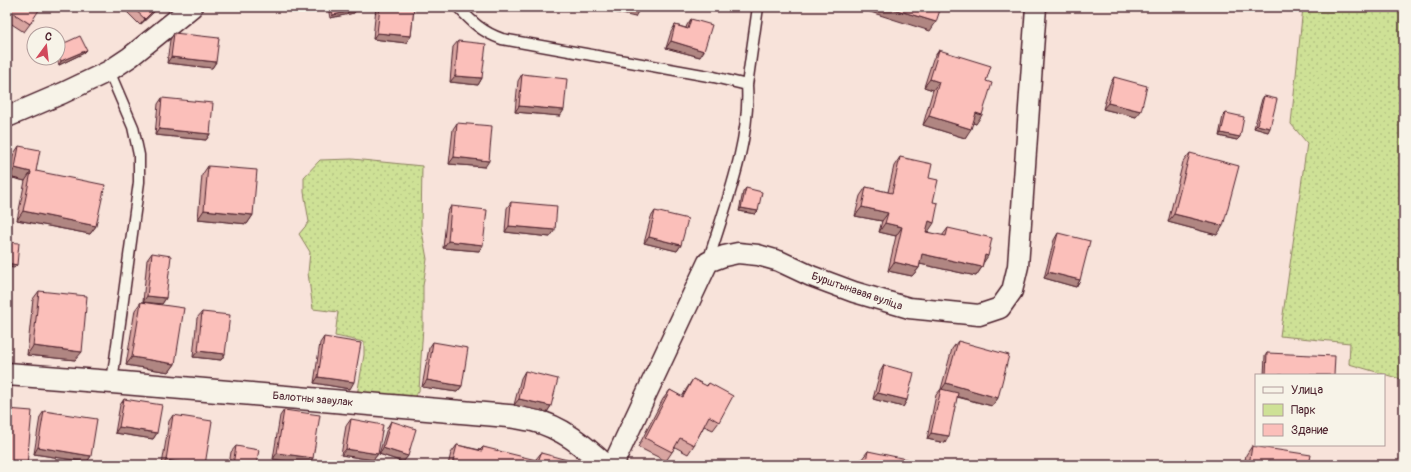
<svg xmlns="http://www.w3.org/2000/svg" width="1411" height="472" viewBox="0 0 1411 472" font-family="Pangolin,sans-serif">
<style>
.green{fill:url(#green-dots);stroke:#8c8060}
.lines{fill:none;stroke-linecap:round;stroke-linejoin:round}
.lane-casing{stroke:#4a1f2b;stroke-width:13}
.street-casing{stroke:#4a1f2b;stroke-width:23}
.secondary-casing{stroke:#4a1f2b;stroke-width:25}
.lane{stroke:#f7f3e8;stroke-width:10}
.street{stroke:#f7f3e8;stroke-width:20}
.secondary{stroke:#f7f3e8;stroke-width:22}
.wall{fill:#d8a4a0;stroke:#4a1f2b}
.shaded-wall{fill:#b08682;stroke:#4a1f2b}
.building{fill:#fbbfba;stroke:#4a1f2b}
.labels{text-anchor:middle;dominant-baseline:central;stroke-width:3;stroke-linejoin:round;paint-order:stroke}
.street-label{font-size:11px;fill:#4a1f2b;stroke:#f7f3e8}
</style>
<defs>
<pattern id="green-dots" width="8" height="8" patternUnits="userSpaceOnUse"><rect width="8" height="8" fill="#cee196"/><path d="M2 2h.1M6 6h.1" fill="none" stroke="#b2c181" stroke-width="1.8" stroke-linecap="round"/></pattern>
</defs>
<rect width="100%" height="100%" fill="#f8e3da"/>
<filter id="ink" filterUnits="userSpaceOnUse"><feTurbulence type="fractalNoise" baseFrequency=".025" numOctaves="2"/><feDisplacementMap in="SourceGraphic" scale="8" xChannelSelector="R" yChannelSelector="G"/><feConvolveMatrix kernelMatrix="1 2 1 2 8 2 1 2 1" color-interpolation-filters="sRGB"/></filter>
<g filter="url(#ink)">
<path class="green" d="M1303 7H1404V380L1349 364 1350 343 1280 336 1307 143 1291 124Z
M352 159 422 166 421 226 427 259 423 286V326L419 391 411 401 357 395 364 355V342L335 336 338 312 313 309 308 273 310 252 299 234 309 222 304 192V177L320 160Z"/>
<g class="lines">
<g class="lane-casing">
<path id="lane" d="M458 7C472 22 482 32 502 39L714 77 747 85C751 142 724 208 708 262
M109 71 133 127 139 155V182L112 382
M747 85 758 7"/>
</g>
<g class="street-casing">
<path id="street" d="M7 117 63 93 109 71 130 57 192 7
M613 465 708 262 724 256 738 253 758 255 779 261 811 276 854 292 909 308 979 315 1000 308 1012 291 1018 266 1036 7"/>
</g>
<g class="secondary-casing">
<path id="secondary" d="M7 374 112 382 508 416C517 417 525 419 533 420 562 427 584 446 605 465"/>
</g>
<use href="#lane" class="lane"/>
<use href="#street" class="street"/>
<use href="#secondary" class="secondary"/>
</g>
<path class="wall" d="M7 7 30 24 24 32 7 21Z
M122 7H159L140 25Z
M328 7H355L356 10 354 13 330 18Z
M376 7H414L411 36 406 43 373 39Z
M691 19 700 57 666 48 671 32 675 25 686 28 687 25Z
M174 33 216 62 212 68 167 63 170 40Z
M458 41 482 78 478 85 450 82 453 47Z
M58 46 84 53 59 65 56 58H58Z
M939 50 976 124 973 123 965 138 923 125 933 90 924 87 933 59Z
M522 74 560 116 515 112 518 81Z
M1114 77 1136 117 1103 109 1110 84Z
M1264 96 1268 132 1254 128 1262 99Z
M162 98 210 134 206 140 155 135 158 104Z
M1226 113 1237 140 1219 136 1223 116Z
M457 123 485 167 449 164 453 129Z
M19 146 36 171 96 226 90 234 17 220 25 181 9 177 13 155Z
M1190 153 1217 235 1168 222 1183 162Z
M900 157 929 178 933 202 928 232 927 231 926 232 942 236 948 228 983 264 982 267 976 276 920 264 919 268 912 276 888 271 896 236 879 232 882 221 855 216 860 196 866 187 888 192 894 166Z
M208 166 253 215 247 224 198 219 202 175Z
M746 188 758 211 755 214 739 211 743 192Z
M511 202 550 237 505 232 507 208Z
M451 206 483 245 479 251 443 248 447 213Z
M655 211 681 245 677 251 644 243 651 217Z
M1058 233 1080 280 1076 287 1044 278 1054 240Z
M152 253 166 298 162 304 152 303 175 364 169 372 126 365 135 310 141 302H143L147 260Z
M39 291 75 360 27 355 33 299Z
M202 312 225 354 221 360 193 357 197 318Z
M324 337 350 389 314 383 320 343Z
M958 341 998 398 992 406 957 397 945 443 927 439 936 395 941 389 952 349Z
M433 342 462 386 457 392 422 387 429 348Z
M1267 353 1334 375H1264L1265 356Z
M884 365 907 400 903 407 873 399 880 372Z
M525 371 551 406 547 412 514 405 521 378Z
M693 379 706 386 709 383 719 422 713 430 704 426 694 445 688 454 675 447 672 452 666 461 638 447 663 399 670 390 682 397 687 388Z
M124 399 157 433 153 439 115 433 120 405Z
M284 410 313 458 308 465 273 459 280 416Z
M44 411 91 456 87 462 34 454 40 417Z
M173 415 205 465H162L169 421Z
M351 419 378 454 373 460 341 455 346 426Z
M391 421 408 456 403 462 379 454 387 428Z
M457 445 480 450 483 447 534 465H448L451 453Z
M236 446 256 465H229L231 452Z
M1252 446 1309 465H1244L1246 455Z
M868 451 910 465H860L861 460Z
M541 453 565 465H535L536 459Z"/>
<path class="shaded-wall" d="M157 7H159L140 25 145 19Z
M592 7H624L639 10 635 17Z
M867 7H887L936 22 930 31 864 10Z
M356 10 354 13 330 18 333 15Z
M377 33 411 36 406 43 373 39Z
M671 41 704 51 700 57 666 48Z
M87 50 84 53 59 65 61 61Z
M171 57 216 62 212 68 167 63Z
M455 76 482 78 478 85 450 82Z
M930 79 939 82 933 90 924 87Z
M1108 103 1141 111 1136 117 1103 109Z
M519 106 564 110 560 116 515 112Z
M976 113 982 115 976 124 970 122Z
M929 116 971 129 965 138 923 125Z
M1257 125 1270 128 1268 132 1254 128Z
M159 129 210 134 206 140 155 135Z
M1221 133 1240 137 1237 140 1219 136Z
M454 157 489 161 485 167 449 164Z
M15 168 31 172 25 181 9 177Z
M862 207 888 213 882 221 855 216Z
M741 208 758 211 755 214 739 211Z
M204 210 253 215 247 224 198 219Z
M23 211 96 226 90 234 17 220Z
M1174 214 1223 226 1217 235 1168 222Z
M929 221 934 223 928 232 923 230Z
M885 223 902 227 896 236 879 232Z
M509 226 555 230 550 237 505 232Z
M649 237 681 245 677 251 644 243Z
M448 241 483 245 479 251 443 248Z
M922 254 982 267 976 276 915 263Z
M985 255 988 256 982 265Z
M894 262 919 268 912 276 888 271Z
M7 263 17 265 14 268 7 267Z
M1048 272 1080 280 1076 287 1044 278Z
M147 296 166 298 162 304 143 302Z
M33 346 82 352 75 360 27 355Z
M198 351 225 354 221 360 193 357Z
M132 357 175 364 169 372 126 365Z
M318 377 354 382 350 389 314 383Z
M427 380 462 386 457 392 422 387Z
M946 383 998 398 992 406 940 392Z
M878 393 907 400 903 407 873 399Z
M519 399 551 406 547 412 514 405Z
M119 427 157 433 153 439 115 433Z
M931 433 949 436 945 443 927 439Z
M38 447 91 456 87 462 34 454Z
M383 448 408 456 403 462 379 454Z
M346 449 378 454 373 460 341 455Z
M277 453 313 458 308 465 273 459Z
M166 460 197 465H163Z"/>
<path class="building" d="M7 7H41L30 24 7 9Z
M132 7H157L145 19Z
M331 7H355L356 10 333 15Z
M380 7H414L411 36 377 33Z
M624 7H640L639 10Z
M887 7H941L936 22Z
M691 19 712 25 704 51 671 41 675 25 688 29Z
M174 33 219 38 216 62 171 57Z
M80 36 87 50 61 61 58 54V46Z
M458 41 486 44 482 78 455 76Z
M939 50 991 66 986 81 992 83 982 115 976 113 971 129 929 116 939 82 930 79Z
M522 74 567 79 564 110 519 106Z
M1114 77 1147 86 1141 111 1108 103Z
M1264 96 1277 99 1270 128 1257 125Z
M162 98 213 103 210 134 159 129Z
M1226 113 1244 117 1240 137 1221 133Z
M457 123 492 126 489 161 454 157Z
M19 146 40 150 36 171 105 185 96 226 23 211 31 172 15 168Z
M1190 153 1239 166 1223 226 1174 214Z
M900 157 932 164 929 178 938 180 933 202 938 203 934 223 929 221 926 232 946 236 948 228 992 238 988 256 985 255 982 267 922 254 919 268 894 262 902 227 885 223 888 213 862 207 866 187 892 193Z
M208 166 257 170 253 215 204 210Z
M746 188 762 192 758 211 741 208Z
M511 202 557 206 555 230 509 226Z
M451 206 487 210 483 245 448 241Z
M655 211 688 219 681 245 649 237Z
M1058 233 1090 241 1080 280 1048 272Z
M7 242 19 243 17 265 7 263Z
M152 253 171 256 166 298 147 296Z
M39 291 87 296 82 352 33 346Z
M141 302 184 308 175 364 132 357Z
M202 312 230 315 225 354 198 351Z
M324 337 361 343 354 382 318 377Z
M958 341 1009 355 998 398 946 383Z
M433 342 468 348 462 386 427 380Z
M1267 353 1335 356 1334 375H1266Z
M884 365 914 373 907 400 878 393Z
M525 371 558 379 551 406 519 399Z
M693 379 707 386 709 383 733 396 719 422 709 416 694 445 680 438 672 452 645 438 670 390 683 397Z
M941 389 958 393 949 436 931 433Z
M124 399 162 405 157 433 119 427Z
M7 409 32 411 27 465H7Z
M284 410 320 415 313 458 277 453Z
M44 411 97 419 91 456 38 447Z
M173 415 212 421 205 465H197L166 460Z
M351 419 383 425 378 454 346 449Z
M391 421 416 429 408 456 383 448Z
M457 445 482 451 483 447 536 460 534 465H452Z
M236 446 259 450 256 465H233Z
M1252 446 1311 455 1309 465H1249Z
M868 451 911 460 910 465H865Z
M541 453 567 460 565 465H537Z"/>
</g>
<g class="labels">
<g class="street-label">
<text transform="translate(857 291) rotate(19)">Бурштынавая вуліца</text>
<text transform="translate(313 399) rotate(5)">Балотны завулак</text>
</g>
</g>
<rect width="1411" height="472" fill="none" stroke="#f7f3e8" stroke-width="24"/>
<rect x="12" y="12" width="1387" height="448" fill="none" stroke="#4a1f2b" stroke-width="1.5" filter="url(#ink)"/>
<rect x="1255" y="374" width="130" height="72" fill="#f7f3e8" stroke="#b29e9c"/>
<rect x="1263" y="387" width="20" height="6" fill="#f7f3e8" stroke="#b29e9c"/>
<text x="1291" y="394" font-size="12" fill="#4a1f2b">Улица</text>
<rect x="1263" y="404" width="20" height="12" fill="#cee196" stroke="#b29e9c"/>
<text x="1291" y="414" font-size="12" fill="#4a1f2b">Парк</text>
<rect x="1263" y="424" width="20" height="12" fill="#fbbfba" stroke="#b29e9c"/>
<text x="1291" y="434" font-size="12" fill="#4a1f2b">Здание</text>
<g transform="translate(46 46) rotate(15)"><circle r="19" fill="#f7f3e8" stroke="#b29e9c"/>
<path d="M0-3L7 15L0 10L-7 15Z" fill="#d1495b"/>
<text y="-6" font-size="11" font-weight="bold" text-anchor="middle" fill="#4a1f2b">С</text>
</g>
</svg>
